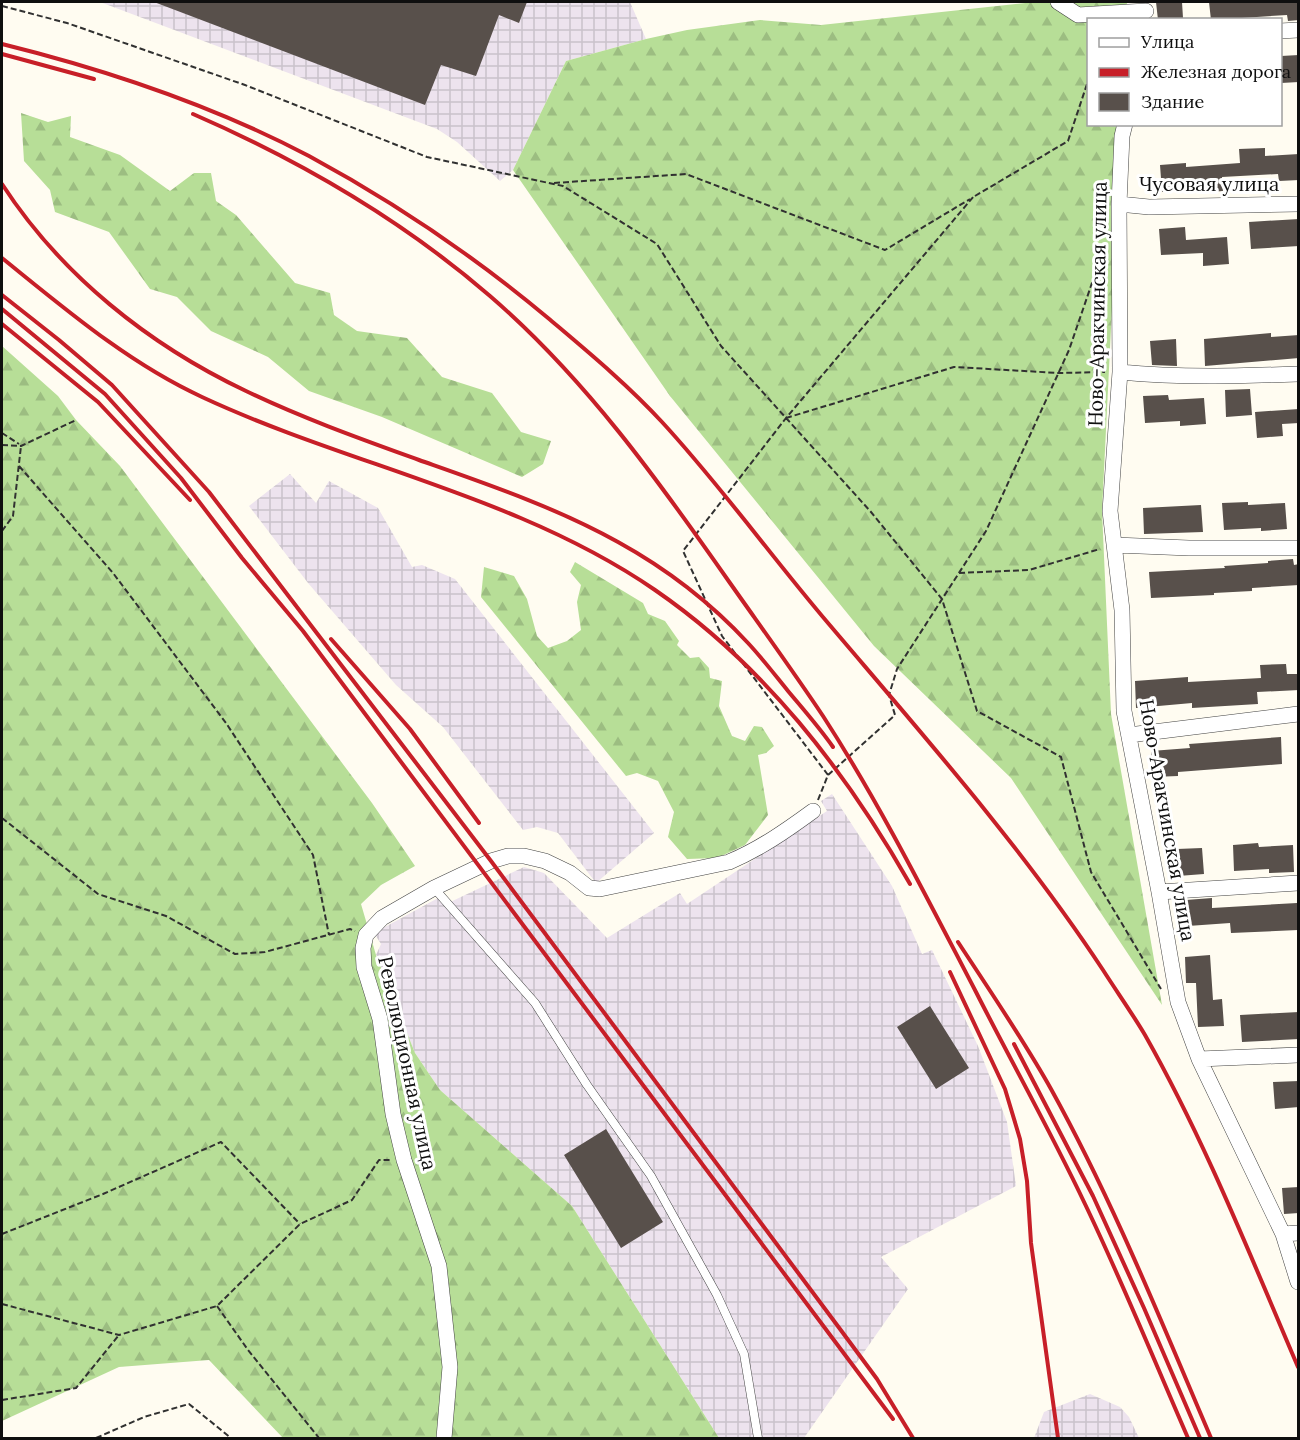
<svg xmlns="http://www.w3.org/2000/svg" width="1300" height="1440" viewBox="0 0 1300 1440" font-family="Lora,serif">
<style>
.industrial{fill:url(#industrial-grid)}
.forest{fill:url(#forest-firs)}
.building{fill:#58504b}
.lines{fill:none;stroke-linecap:round;stroke-linejoin:round}
.lane-casing{stroke:#424242;stroke-width:9}
.street-casing{stroke:#424242;stroke-width:16}
.path{stroke:#313131;stroke-width:2;stroke-dasharray:6 3;stroke-linecap:butt}
.lane{stroke:#fff;stroke-width:8}
.street{stroke:#fff;stroke-width:15}
.rail{stroke:#c71f28;stroke-width:4}
.labels{text-anchor:middle;dominant-baseline:central;stroke-width:6;stroke-linejoin:round;paint-order:stroke}
.street-label{font-size:20px;fill:#0f0f0f;stroke:#fff}
</style>
<defs>
<pattern id="industrial-grid" width="8" height="8" patternUnits="userSpaceOnUse" patternTransform="scale(1.5)"><rect width="8" height="8" fill="#ede3ee"/><path d="M0 4h8M4 0v8" fill="none" stroke="#cac2cb"/></pattern>
<pattern id="forest-firs" width="22" height="20" patternUnits="userSpaceOnUse" patternTransform="scale(1.5)"><rect width="22" height="20" fill="#b7de97"/><path d="M5 1l3.5 6h-7zM16 11l3.5 6h-7z" fill="#9cbd81"/></pattern>
</defs>
<rect width="100%" height="100%" fill="#fffcf1"/>
<path class="industrial" d="M100 2H630L646 39 566 61 513 170 500 181 457 142 437 129Z
M290 474 316 503 329 481 378 508 412 567 422 565 455 579 654 833 596 883 558 833 537 827 523 830 443 727 396 685 308 583 249 506Z
M832 794 892 886 922 954 932 950 978 1046 1007 1122 1016 1186 881 1257 908 1289 804 1438H719L572 1206 440 1090 415 1053 376 955 381 944 374 933 438 898 444 905 524 867 544 873 607 938 680 893 687 904 827 811 821 801Z
M1090 1394 1120 1407 1129 1417 1139 1438H1034L1044 1412Z"/>
<path class="forest" d="M1035 2H1127L1126 19 1088 20V124L1121 125 1102 511 1111 714 1162 1005 1011 778 874 646 670 396 513 170 566 61 646 39 687 30 760 20 821 25Z
M21 113 48 122 71 116 70 137 120 155 170 191 194 173H211L216 201 236 215 295 283 330 293 334 315 357 331 407 338 442 377 492 393 521 432 551 441 543 464 522 477 382 417 309 391 268 357 211 331 177 297 150 289 109 232 55 212 50 190 24 161Z
M2 346 58 396 76 420 120 466 372 803 415 866 381 885 361 904 376 955 415 1053 440 1090 572 1206 719 1438H283L209 1360 119 1367 2 1421Z
M575 562 643 603 648 614 665 621 679 641 677 645 690 658 699 657 709 668 710 678 722 681 719 706 732 736 745 741 754 726 762 727 774 746 766 753 758 755 768 815 745 845 717 858 687 859 668 837 674 812 658 781 637 773 626 776 481 597 484 567 514 576 527 599 537 636 548 648 567 641 581 630 577 602 581 585 570 572Z"/>
<path class="building" d="M154 2H527L519 23 499 15 476 76 441 65 425 105Z
M1156 2H1182L1183 18 1158 20Z
M1209 2H1299V20L1288 21 1287 15 1211 20Z
M1299 55V82L1281 83V56Z
M1265 148V156L1299 154V180L1279 181 1278 174 1222 177 1223 191 1197 193V189L1162 192 1160 165 1186 163V167L1240 163 1239 149Z
M1299 219V246L1251 249 1249 222Z
M1185 227 1186 240 1227 237 1229 264 1203 266V253L1161 255 1159 229Z
M1271 333V337L1299 335V358L1205 366 1204 339Z
M1176 339 1177 366 1152 365 1150 341Z
M1250 389 1252 415 1226 417 1225 390Z
M1168 395 1169 400 1204 398 1206 424 1180 426V421L1145 423 1143 396Z
M1299 409V423L1282 424 1283 436 1257 438 1255 412Z
M1248 502V505L1285 503 1287 529 1261 531V528L1224 530 1222 503Z
M1201 505 1203 532 1144 534 1143 508Z
M1293 559 1294 565 1299 564V585L1252 588V591L1214 593V595L1151 598 1149 572 1225 568 1224 566 1268 563V561Z
M1286 664 1287 674H1299V690L1257 692 1258 704 1192 708V703L1136 708 1135 681 1188 677V682L1261 678 1260 665Z
M1281 737 1282 764 1178 772V776L1153 777 1151 751 1190 748 1189 744Z
M1258 843 1259 847 1293 845 1294 872 1269 873V869L1234 871 1233 845Z
M1202 848 1204 874 1178 876 1177 849Z
M1212 898V908L1297 903 1298 930 1231 933 1230 923 1188 926 1186 900Z
M1210 955 1213 1000 1222 999 1224 1026 1198 1027 1196 983H1186L1185 957Z
M930 1006 969 1068 936 1089 897 1027Z
M1299 1012V1039L1242 1042 1240 1015Z
M1299 1081V1107L1275 1109 1273 1082Z
M606 1129 663 1222 621 1248 564 1155Z
M1299 1187V1213L1284 1214 1282 1188Z"/>
<g class="lines">
<g class="lane-casing">
<path id="lane" d="M434 888 535 1003 587 1085 651 1176 717 1295 744 1354 758 1438"/>
</g>
<g class="street-casing">
<path id="street" d="M1058 2 1078 15 1146 11
M1280 31 1298 30
M1125 124 1122 136 1119 204 1120 372 1110 511 1122 610 1124 711 1159 892 1178 1002 1199 1059 1283 1234 1298 1282
M1119 204 1149 207 1298 204
M1120 372C1180 378 1239 376 1298 374
M1115 545 1189 548H1298
M1129 735 1298 714
M1159 892 1298 883
M1199 1059 1298 1055
M1283 1234 1298 1233
M444 1438 450 1367 439 1266 404 1160 393 1114 380 1019 364 967 363 948 366 935 382 918 434 888 491 861 508 856H524L545 861 570 873 589 888 600 889 729 862C760 849 787 830 813 811"/>
</g>
<path class="path" d="M2 6 67 23 245 85 427 157 563 186 657 244 721 346 871 512 942 599 977 711 1061 757 1091 872 1161 989
M554 183 686 174 885 250 970 199
M975 196 1068 141 1088 81
M786 418 954 367 1059 373 1105 372
M2 433 19 444
M2 445 21 446 76 420
M19 466 113 573 226 723 313 855 329 935
M2 531 13 516 21 446
M959 573 1029 570 1100 549
M828 775 722 636 683 551 786 418 974 196
M818 800 828 775 895 715 889 695 897 669 986 531 1069 350 1104 248
M2 818 98 894 166 916 235 954 265 952 350 929 355 931
M2 1234 103 1194 221 1142 300 1224
M2 1304 119 1335 217 1306 300 1224 352 1200 379 1160H390
M217 1306 248 1350 319 1438
M2 1400 76 1388 119 1335
M96 1438 144 1417 189 1404 231 1438"/>
<use href="#lane" class="lane"/>
<use href="#street" class="street"/>
<path class="rail" d="M2 44C107 70 212 105 309 156 394 202 474 256 548 318 587 351 627 384 662 422 721 486 771 556 828 623 923 735 1022 847 1103 970 1117 992 1132 1013 1145 1035 1205 1141 1250 1255 1298 1367
M2 54 94 79
M193 114C301 161 401 219 490 296 585 378 658 480 730 583 761 627 793 671 823 716 880 804 927 898 976 992 1012 1063 1051 1132 1085 1204 1122 1281 1154 1360 1188 1438
M2 184C61 275 149 345 246 391 302 418 361 439 419 460 487 484 555 507 618 542 667 569 711 603 748 643 762 658 775 675 788 691 803 709 819 727 833 747
M2 258C64 308 128 363 202 397 350 466 519 496 655 590 764 665 845 770 910 884
M2 295 59 340 112 385 209 492 491 861 840 1329 877 1379 913 1438
M2 309 105 394 181 478 242 558 303 631 893 1419
M2 324 98 402 190 500
M331 639 410 729 479 823
M958 942C990 991 1023 1039 1051 1089 1113 1201 1161 1321 1211 1438
M950 972 1005 1089 1020 1139 1027 1181 1031 1243 1058 1438
M1014 1044 1093 1196 1144 1308 1200 1438"/>
</g>
<g class="labels">
<g class="street-label">
<text x="1209" y="183">Чусовая улица</text>
<text transform="translate(1097 304) rotate(-89)">Ново-Аракчинская улица</text>
<text transform="translate(1168 820) rotate(80)">Ново-Аракчинская улица</text>
<text transform="translate(408 1063) rotate(78)">Революционная улица</text>
</g>
</g>
<rect width="1300" height="1440" fill="none" stroke="#0f0f0f" stroke-width="6"/>
<rect x="1087" y="18" width="195" height="108" fill="#ffffff" stroke="#9f9f9f" stroke-width="1.5"/>
<rect x="1099" y="38" width="30" height="9" fill="#ffffff" stroke="#9f9f9f" stroke-width="1.5"/>
<text x="1141" y="48" font-size="18" fill="#0f0f0f">Улица</text>
<rect x="1099" y="68" width="30" height="9" fill="#c71f28" stroke="#9f9f9f" stroke-width="1.5"/>
<text x="1141" y="78" font-size="18" fill="#0f0f0f">Железная дорога</text>
<rect x="1099" y="93" width="30" height="18" fill="#58504b" stroke="#9f9f9f" stroke-width="1.5"/>
<text x="1141" y="108" font-size="18" fill="#0f0f0f">Здание</text>
</svg>
